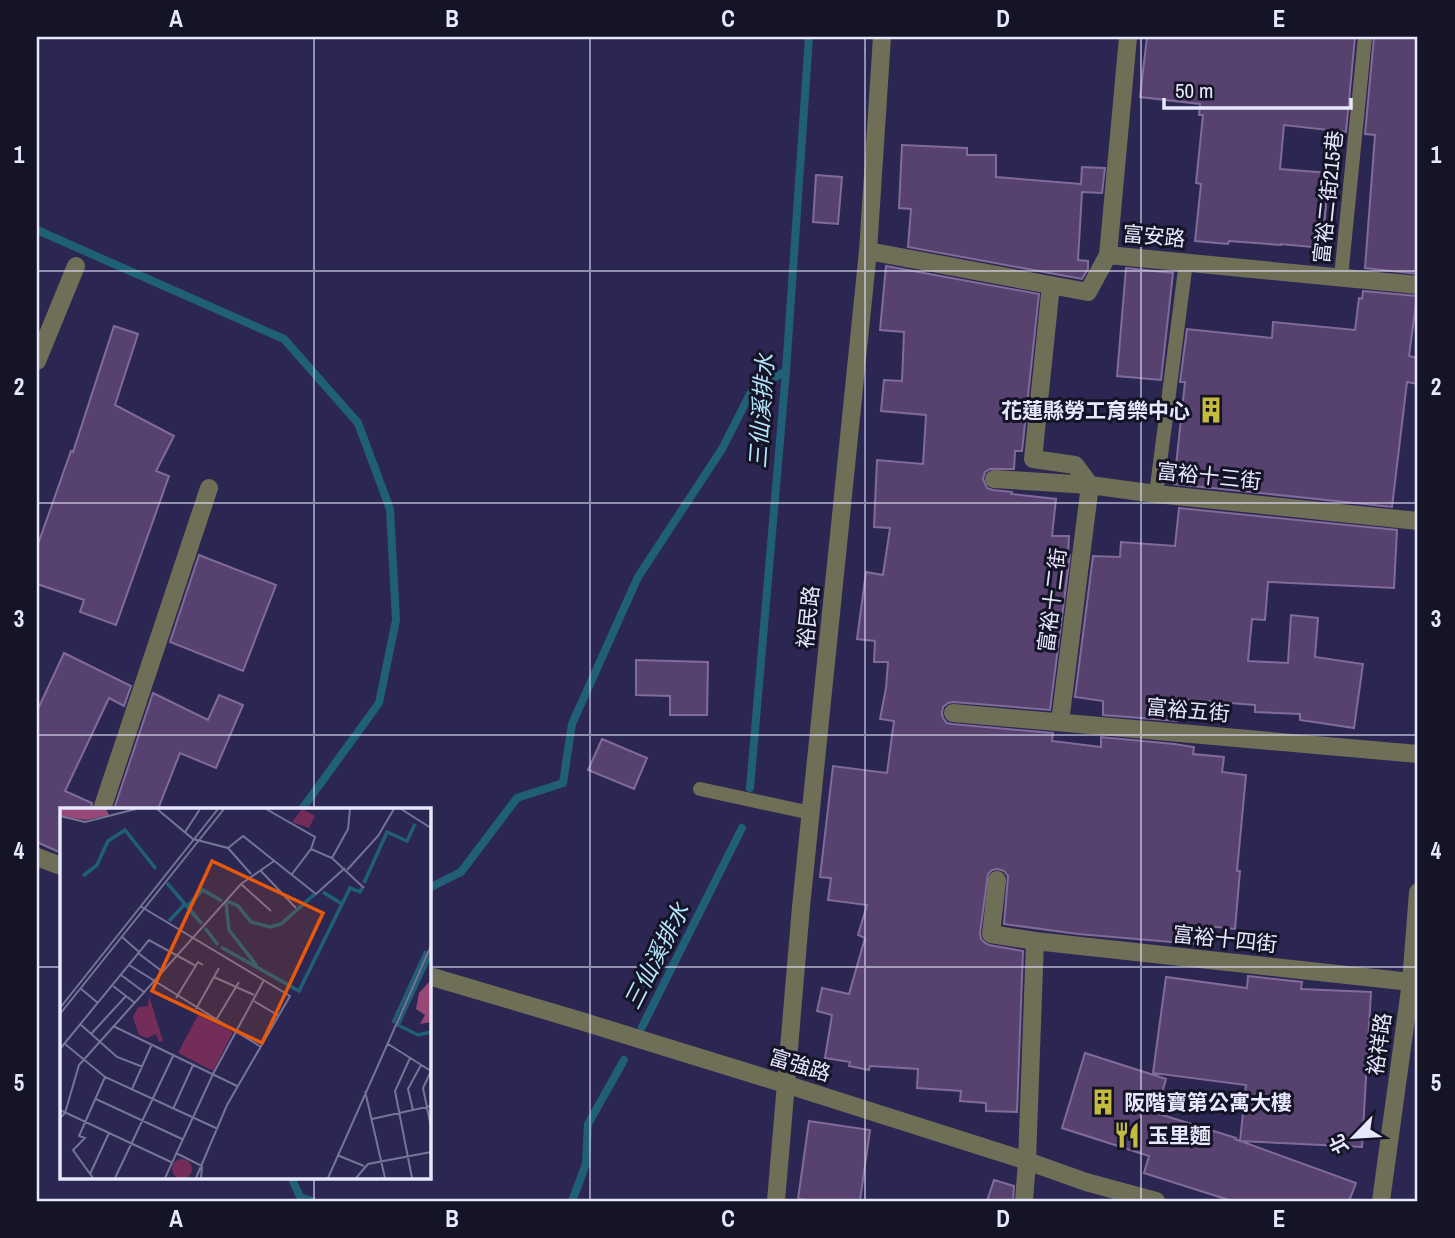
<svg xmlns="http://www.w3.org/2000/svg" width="1455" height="1238" viewBox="0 0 1455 1238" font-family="'Archivo Narrow','Noto Sans TC',sans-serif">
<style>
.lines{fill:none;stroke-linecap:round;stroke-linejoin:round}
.stream{stroke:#206076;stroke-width:8}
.building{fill:#57426f;stroke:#806b9a;stroke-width:2}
.service{stroke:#6f6e57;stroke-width:14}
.minor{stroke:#6f6e57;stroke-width:18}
.grid{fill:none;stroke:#e7e8fe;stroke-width:2;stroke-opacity:0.55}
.labels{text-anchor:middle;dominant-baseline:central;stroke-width:6;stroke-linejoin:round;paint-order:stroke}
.street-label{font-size:21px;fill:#e7e8fe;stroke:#151427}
.poi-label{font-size:21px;font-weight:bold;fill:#e7e8fe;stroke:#151427;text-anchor:start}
.water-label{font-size:23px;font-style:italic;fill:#b4e7fd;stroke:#151427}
.inset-river{fill:none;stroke:#206076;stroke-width:3.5}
.inset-road{fill:none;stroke:#767497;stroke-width:2}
.view{fill:#e8590c;fill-opacity:0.15;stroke:#e8590c;stroke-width:3.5}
.inset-edge{fill:none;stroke:#e7e8fe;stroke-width:3.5}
.neatline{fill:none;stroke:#e7e8fe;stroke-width:2.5}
.grid-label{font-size:23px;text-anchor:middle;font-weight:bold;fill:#e7e8fe}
</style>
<rect width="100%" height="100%" fill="#2b2752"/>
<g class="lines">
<path class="stream" d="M37 230 284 339 358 423 390 509 396 620 379 703 302 809
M750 788 786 371 809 37
M429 888 461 872 517 798 563 783 572 724 638 577 722 449 752 390 786 371
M642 1027 742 828
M294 1177 293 1181 300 1197 312 1201
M572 1201 586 1164 588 1124 624 1060"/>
</g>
<path class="building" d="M1147 37H1355L1346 132 1284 125 1280 169 1329 173 1322 248 1281 244V245L1229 241 1228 244 1195 241 1201 184 1196 183 1203 115H1199L1200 104 1140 97Z
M1374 37H1418V274L1365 268 1375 135 1365 134Z
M902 145 967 148V155H996V177L1081 184 1082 167 1105 168 1102 193 1082 192 1078 260 1088 261V269L1082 279 908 247 911 209 899 208Z
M816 175 842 177 838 224 813 222Z
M886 266 1039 294 1022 451H1015L1014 469H990L985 472 983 479 987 488 993 490 1012 492 1011 494 1056 499 1052 536H1069L1068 555H1070L1050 710 953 702 948 703 943 707 942 713 943 718 947 723 952 724 1053 733 1052 741 1101 747V737L1174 744 1194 747 1193 754 1224 757 1222 772 1246 775 1237 871H1240L1235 929 1207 926 1206 945 1078 934 1004 924 1008 876 1004 871 998 869 992 870 988 874 980 933 981 939 985 943 989 945 1023 951 1017 1112 986 1111V1103L960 1101 961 1091 917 1088 918 1069 870 1066 869 1070 849 1066 850 1062 825 1058 832 1015 817 1011 822 988 849 994 865 938 858 935 867 905 828 900 831 878 820 877 833 766 887 773 894 721 880 719 886 688 888 662H874L875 641 857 639 866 572 883 575 890 528 874 527 877 460 923 464 926 415 881 411 884 380 902 381 904 332 880 330Z
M1126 268 1173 273 1161 380 1117 376Z
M1363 291 1417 296 1409 356 1418 358V384L1407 382 1392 507 1174 484 1185 382H1180L1187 329 1272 338 1273 322 1355 330 1359 298 1362 299Z
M114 326 138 334 115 405 174 436 156 471 169 476 116 625 80 612 84 600 37 584V547L71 451 73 452Z
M1179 508 1397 530 1394 588 1268 582 1265 620 1252 619 1248 661 1288 663 1291 615 1318 618 1315 657 1363 664 1354 728 1300 720V714L1255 712V705L1179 699 1177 721 1103 715V701L1075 697 1093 556 1120 557 1121 542 1175 546Z
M199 555 276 585 243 671 170 642Z
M64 653 131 686 124 706 109 698 65 791 92 803 91 809H61V853L37 842V711Z
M636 660 708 662 707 715H670V696L636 695Z
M153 693 208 720 219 695 243 705 216 768 180 753 158 809H114Z
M602 739 647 758 634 789 588 770Z
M1248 976 1302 982 1301 989 1371 992 1362 1147 1240 1141 1246 1085 1153 1073 1166 977 1247 988Z
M1085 1053 1166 1079 1156 1113 1236 1138 1235 1139 1356 1183 1349 1201H1232L1144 1173 1149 1156 1062 1128Z
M809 1121 870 1130 860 1201H816L798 1199Z
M994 1180 1014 1186 1013 1201H987Z"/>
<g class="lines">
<path class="service" d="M1341 277 1365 37
M1156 494 1186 262
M700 789 811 813"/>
<path class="minor" d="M868 251 1088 292 1108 255 1418 285
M1108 255 1128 37
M1051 285 1033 459 1075 465 1090 485 1060 722
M37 361 76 266
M994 479 1090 485 1156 494 1418 521
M953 713 1418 754
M102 809 209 488
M37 857 61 866
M997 880 991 934 1035 941 1411 982
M429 976 581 1021 785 1084 1027 1161 1086 1182 1156 1201
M776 1201 801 907 868 251 882 37
M1024 1201 1027 1161 1035 941
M1381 1201 1411 982 1418 892"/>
</g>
<path class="grid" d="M314 37V809M590 37V1201M865 37V1201M1141 37V1201M37 271H1418M37 503H1418M37 735H1418M37 967H61M429 967H1418M314 1177V1201"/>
<defs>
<g id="building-bare" transform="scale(2.1)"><path d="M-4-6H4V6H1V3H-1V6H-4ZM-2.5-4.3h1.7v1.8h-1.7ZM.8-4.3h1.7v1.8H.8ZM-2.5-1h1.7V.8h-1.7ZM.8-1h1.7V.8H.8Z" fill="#c5bc3d" stroke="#151427" stroke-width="2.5" paint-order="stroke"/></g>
<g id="restaurant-bare" transform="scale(2.1)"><path d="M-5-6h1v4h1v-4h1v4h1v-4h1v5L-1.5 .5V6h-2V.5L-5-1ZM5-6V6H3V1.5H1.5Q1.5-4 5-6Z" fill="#c5bc3d" stroke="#151427" stroke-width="2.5" paint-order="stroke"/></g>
</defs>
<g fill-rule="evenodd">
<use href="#building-bare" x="1211" y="410"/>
<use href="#building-bare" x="1103" y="1102"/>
<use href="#restaurant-bare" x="1127" y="1135"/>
</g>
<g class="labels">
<g class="street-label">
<text transform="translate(1328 197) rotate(-84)">富裕二街215巷</text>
<text transform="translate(1154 236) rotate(5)">富安路</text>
<text transform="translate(1209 476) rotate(6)">富裕十三街</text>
<text transform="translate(1052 600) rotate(-83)">富裕十二街</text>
<text transform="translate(808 617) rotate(-84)">裕民路</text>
<text transform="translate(1188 710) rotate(5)">富裕五街</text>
<text transform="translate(1225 939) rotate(6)">富裕十四街</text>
<text transform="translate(1379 1044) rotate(-82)">裕祥路</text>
<text transform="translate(800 1065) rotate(17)">富強路</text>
</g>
<g class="poi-label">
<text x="1190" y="410" text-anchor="end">花蓮縣勞工育樂中心</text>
<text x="1124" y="1102">阪階寶第公寓大樓</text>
<text x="1148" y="1135">玉里麵</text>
</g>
<g class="water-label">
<text transform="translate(761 411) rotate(-86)">三仙溪排水</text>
<text transform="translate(656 956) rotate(-63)">三仙溪排水</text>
</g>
</g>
<g transform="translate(60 808)">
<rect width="371" height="371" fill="#2b2752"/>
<path d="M242 1 255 8 249 20 232 14ZM89 188 103 233 99 234 96 226 87 230 79 227 73 209 78 199 88 198ZM138 207 173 224 153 263 118 245ZM112 361a10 10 0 1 1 20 0a10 10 0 1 1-20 0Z" fill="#742d59"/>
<path d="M0 1H46L49 7 26 12 0 8ZM371 172V214L360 216 365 207 356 201 359 185Z" fill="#974877"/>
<path class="inset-river" d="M23 68 37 57 48 33 65 22 96 61M107 75 142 116M304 75 327 24 347 33 355 16M263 84 282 96 290 80 300 84 302 80M167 93 178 98 191 114 210 119 221 116 255 86M166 95 169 122 197 158M128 97 143 82 162 93M109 113 125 96M145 120 158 137M161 139 239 183 282 96M370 148 338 217 358 227 371 224M333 215 366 143"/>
<path class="inset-road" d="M97 1 133 31 168 40 191 66M206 1 255 29 251 41M341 1 371 20M0 8 25 14 76 1M125 24 140 1M168 40 183 28 256 86 285 60M272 50 288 21 290 1M200 62 236 100M287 62 318 28 334 1M232 66 251 41 272 50 304 80M181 76 211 103M80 98 230 188 167 297 136 370M61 128 79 144M78 145 103 164M69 157 201 239M61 167 84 184M154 169 194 187M53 178 75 195M20 180 38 195M116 190 138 154 143 157M194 193 219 208M0 200 158 1M136 201 159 160M0 206 164 1M156 212 179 174M20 216 57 249 83 259M53 218 177 278M31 226 66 188M5 236 45 269 158 321M328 236 371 263M0 241 89 132 136 158M350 250 335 283 352 370M371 263 363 280 371 319M72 281 92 236M305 283 325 370M36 291 122 331M113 301 133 257M0 302 111 354M353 302 348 281 361 257M0 310 5 305 19 257 181 76 214 53M312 311 371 298M116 345 142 358 141 370M277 347 304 358M30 366 49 325M33 370 13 342 25 330 19 328 45 269M55 370 114 246M105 370 153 266 204 172M268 370 371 138M296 370 308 356 371 344"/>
<path class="view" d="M152 53 263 105 202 235 92 183Z"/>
<rect width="371" height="371" class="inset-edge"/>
</g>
<rect width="1455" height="1238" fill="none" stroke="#151427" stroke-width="77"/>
<g transform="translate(1354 1137) rotate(245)" stroke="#151427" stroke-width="5" paint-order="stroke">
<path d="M0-5L12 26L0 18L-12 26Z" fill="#e7e8fe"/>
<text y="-10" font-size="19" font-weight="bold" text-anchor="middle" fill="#e7e8fe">北</text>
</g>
<path d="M1164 98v10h187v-10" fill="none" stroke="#e7e8fe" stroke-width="3.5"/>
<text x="1175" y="98" font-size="21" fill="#e7e8fe" stroke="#151427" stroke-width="5" paint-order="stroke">50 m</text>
<rect x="38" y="38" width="1378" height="1162" class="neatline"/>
<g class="grid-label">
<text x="176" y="27">A</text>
<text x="452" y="27">B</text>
<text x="728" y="27">C</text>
<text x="1003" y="27">D</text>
<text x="1279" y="27">E</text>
<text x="19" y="163">1</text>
<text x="1436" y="163">1</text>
<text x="19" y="395">2</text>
<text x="1436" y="395">2</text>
<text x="19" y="627">3</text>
<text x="1436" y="627">3</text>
<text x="19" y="859">4</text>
<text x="1436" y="859">4</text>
<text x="19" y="1091">5</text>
<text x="1436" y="1091">5</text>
<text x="176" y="1227">A</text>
<text x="452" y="1227">B</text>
<text x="728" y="1227">C</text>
<text x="1003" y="1227">D</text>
<text x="1279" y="1227">E</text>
</g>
</svg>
